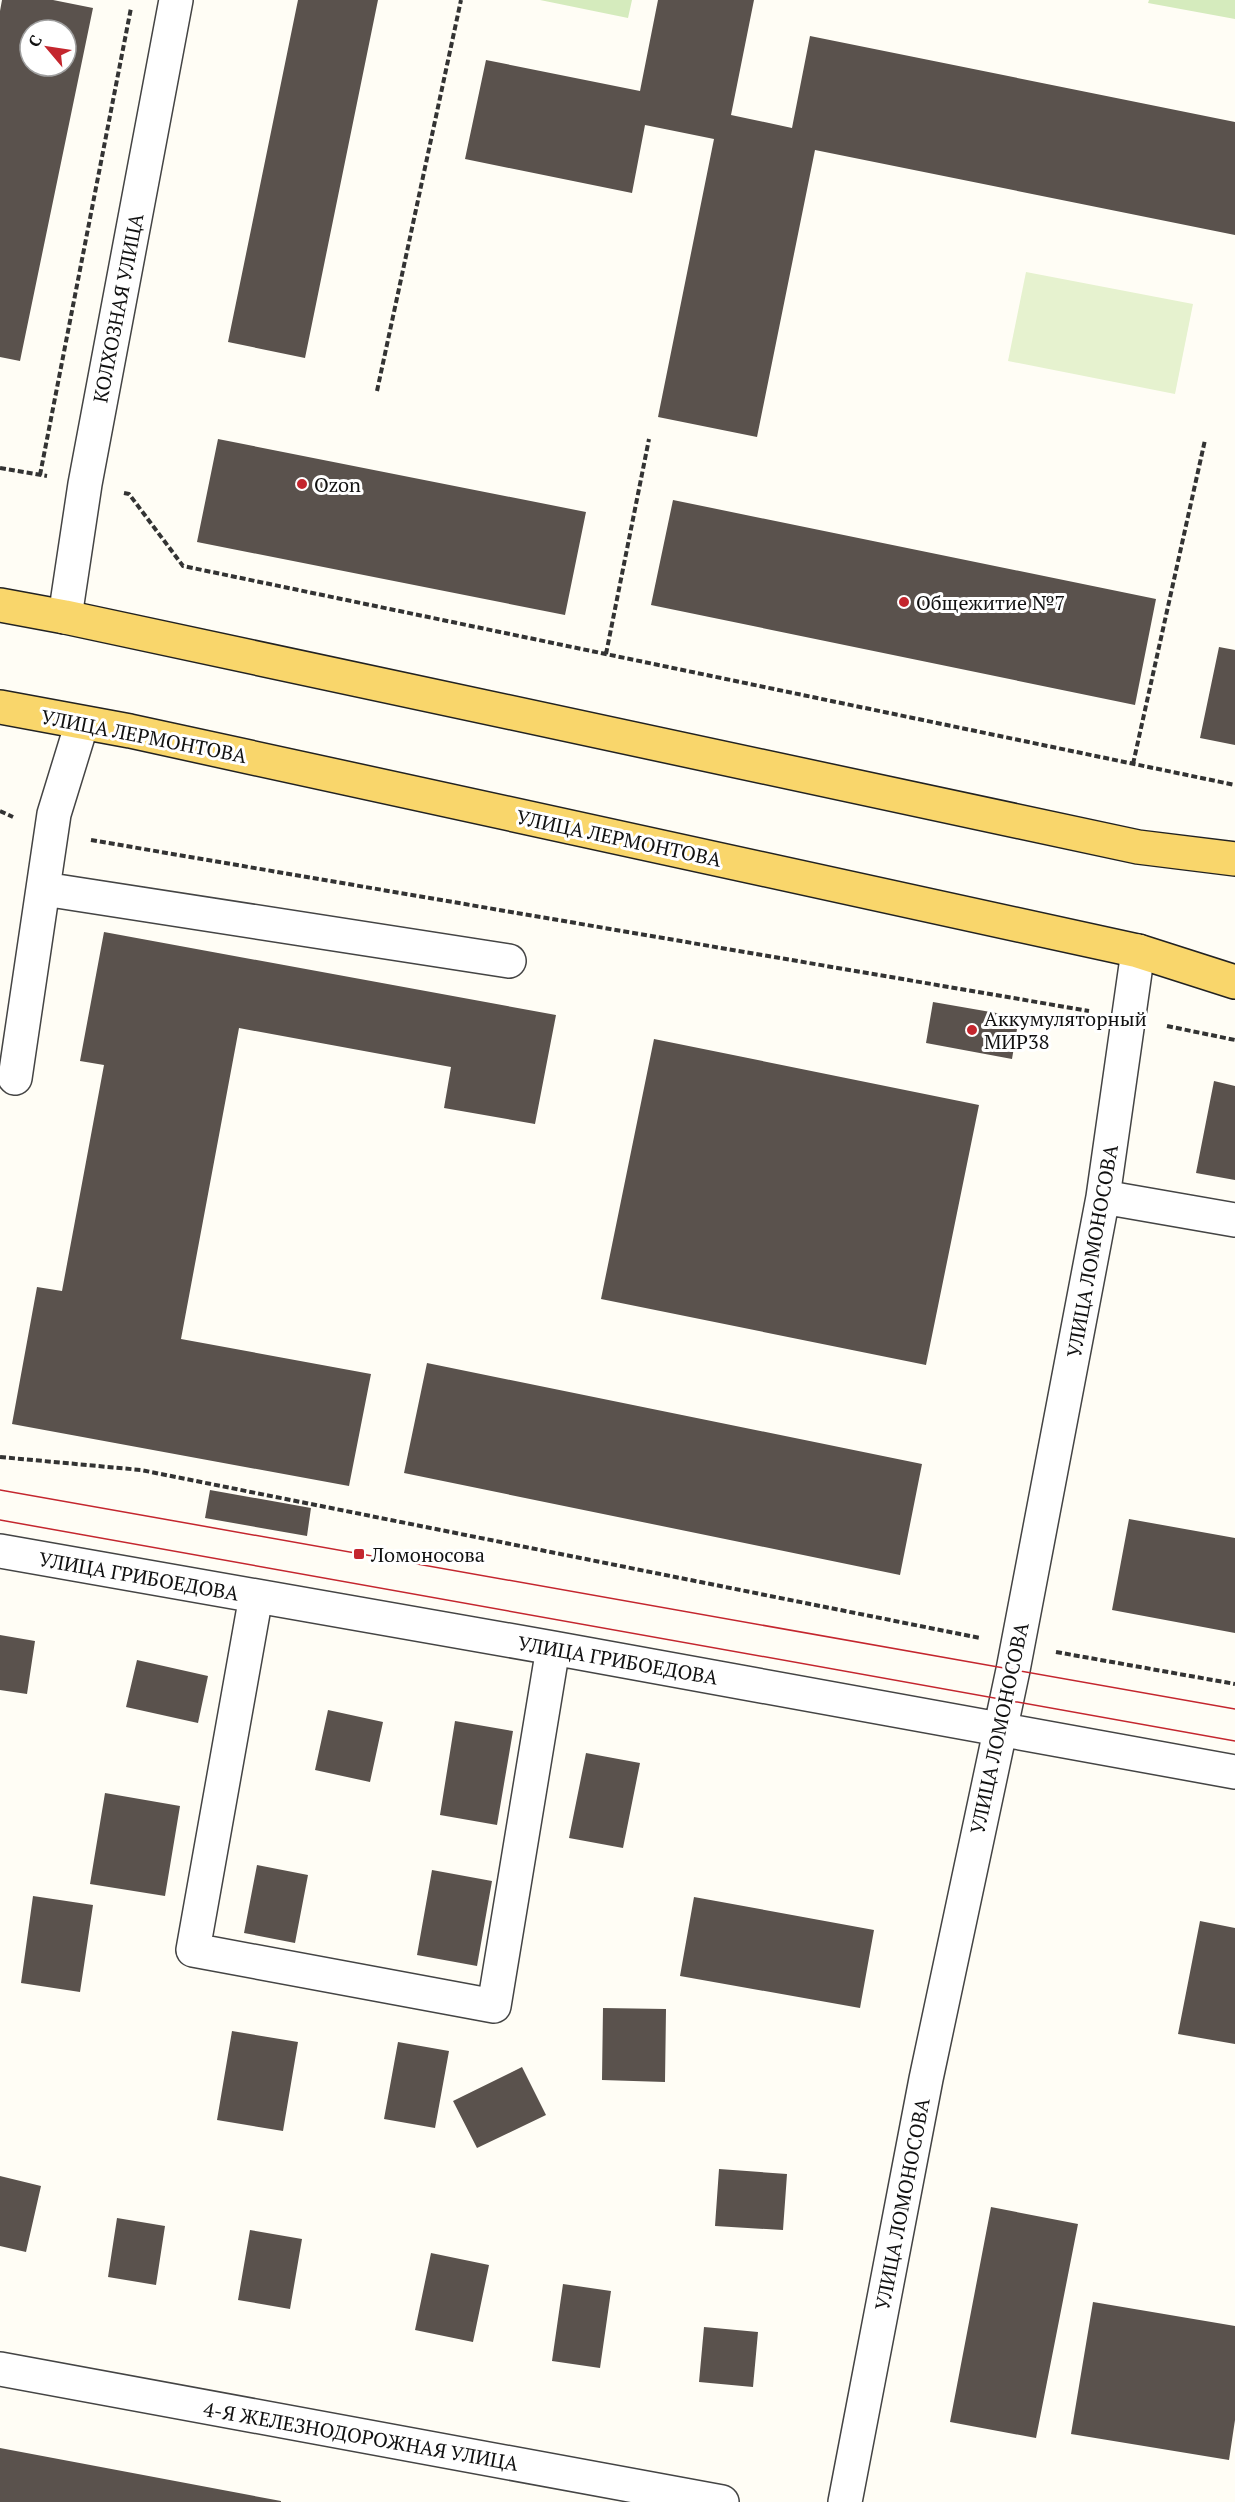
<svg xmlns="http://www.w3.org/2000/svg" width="1235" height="2502" viewBox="0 0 1235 2502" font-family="'PT Serif',serif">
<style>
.green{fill:#d5ebbd}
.pitch{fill:#e6f2cf}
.building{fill:#5a524d;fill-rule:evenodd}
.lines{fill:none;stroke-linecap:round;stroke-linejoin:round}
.minor-casing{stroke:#444;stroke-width:36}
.major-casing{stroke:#222;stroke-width:36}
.path{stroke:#333;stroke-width:4;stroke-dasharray:6 3;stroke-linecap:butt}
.minor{stroke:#fff;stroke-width:33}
.major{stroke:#f9d66b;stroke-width:33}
.tram{stroke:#c4262e;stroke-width:1.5}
.poi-dot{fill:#c4262e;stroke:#fff;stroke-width:2}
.labels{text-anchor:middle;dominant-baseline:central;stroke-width:6;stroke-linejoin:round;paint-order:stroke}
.street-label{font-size:20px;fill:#111;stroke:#fff}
.poi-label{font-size:20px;fill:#111;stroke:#fff;text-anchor:start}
</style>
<rect width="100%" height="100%" fill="#fffdf5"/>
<path class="green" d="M540 0H632L628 18Z
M1149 0H1235V19L1148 3Z"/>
<path class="pitch" d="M1026 272 1193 304 1175 394 1008 361Z"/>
<path class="building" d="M2 0H53L93 8 20 361 0 357V11ZM30 30H66V66H30Z
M298 0H378L305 358 228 342Z
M658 0H754L731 115 792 128 810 36 1235 122V235L815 150 757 437 658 417 714 139 645 125 632 193 465 159 486 60 640 91Z
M218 439 586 512 565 615 197 542Z
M673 500 1156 599 1135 705 651 605Z
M1219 647 1235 650V745L1200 738Z
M104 932 556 1015 535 1124 444 1108 451 1067 239 1028 181 1339 371 1374 349 1486 12 1424 37 1287 62 1291 104 1065 80 1061Z
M933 1002 1019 1017 1012 1059 926 1043Z
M654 1039 979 1105 926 1365 601 1299Z
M1214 1081 1235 1086V1180L1196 1173Z
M427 1363 922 1464 900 1575 404 1473Z
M210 1490 311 1508 307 1536 205 1518Z
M1129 1519 1235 1538V1633L1112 1610Z
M0 1635 35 1641 27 1694 0 1690Z
M137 1660 208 1676 198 1723 126 1707Z
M328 1710 383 1722 370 1782 315 1770Z
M455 1721 513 1731 497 1825 440 1815Z
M586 1753 640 1763 623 1848 569 1838Z
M105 1793 180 1806 165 1896 90 1884Z
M257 1865 308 1875 295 1943 244 1933Z
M432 1870 492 1881 477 1966 417 1955Z
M33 1896 93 1905 80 1992 21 1983Z
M694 1897 874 1930 860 2008 680 1976Z
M1200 1921 1235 1928V2044L1178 2034Z
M603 2008 666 2009 665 2082 602 2080Z
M232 2031 298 2042 283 2131 217 2120Z
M398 2042 449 2051 435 2128 384 2119Z
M522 2067 546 2115 477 2148 453 2101Z
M719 2169 787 2174 783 2230 715 2226Z
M0 2176 41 2186 26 2252 0 2246Z
M991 2207 1078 2224 1036 2438 950 2422Z
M117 2218 165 2226 156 2285 108 2277Z
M250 2230 302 2239 290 2309 238 2300Z
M431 2253 489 2265 473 2342 415 2330Z
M563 2284 611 2291 600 2368 552 2361Z
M1093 2302 1235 2326V2420L1229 2460 1071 2434Z
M704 2327 758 2332 753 2387 699 2382Z
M0 2448 281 2501V2502H0Z"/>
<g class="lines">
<g class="minor-casing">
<path id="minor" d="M65 617 85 484 176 0
M44 889 509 961
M15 1078 54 814 82 723
M1103 1197 1235 1220
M0 1551 553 1648 1235 1772
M256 1596 193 1950 494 2006 553 1648
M0 2369 722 2502
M845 2502 926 2079 1013 1670 1103 1197 1138 951"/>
</g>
<g class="major-casing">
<path id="major" d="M0 605 65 617 1138 847 1235 859
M0 707 130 731 1138 951 1235 982"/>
</g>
<path class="path" d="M377 391 461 0
M0 468 47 476
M40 475 131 8
M124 493 129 494 183 566 1235 785
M606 654 649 439
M1133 764 1205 440
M0 811 13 817
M91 840 1089 1011
M1167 1026 1235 1040
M0 1457 141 1470 980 1638
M1056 1652 1235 1684"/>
<use href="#minor" class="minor"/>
<use href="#major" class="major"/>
<path class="tram" d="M0 1490 1235 1709
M0 1520 1235 1741"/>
</g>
<g class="poi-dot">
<circle cx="302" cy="484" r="6"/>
<circle cx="904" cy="602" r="6"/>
<circle cx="972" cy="1030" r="6"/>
<rect x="353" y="1548" width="12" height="12" rx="3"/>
</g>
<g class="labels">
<g class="street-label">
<text transform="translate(118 308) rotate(-79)">КОЛХОЗНАЯ УЛИЦА</text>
<text transform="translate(144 736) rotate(11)">УЛИЦА ЛЕРМОНТОВА</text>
<text transform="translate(619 838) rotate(12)">УЛИЦА ЛЕРМОНТОВА</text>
<text transform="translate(1092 1251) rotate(-80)">УЛИЦА ЛОМОНОСОВА</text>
<text transform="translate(139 1576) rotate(10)">УЛИЦА ГРИБОЕДОВА</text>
<text transform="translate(618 1660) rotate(10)">УЛИЦА ГРИБОЕДОВА</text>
<text transform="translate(999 1728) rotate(-78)">УЛИЦА ЛОМОНОСОВА</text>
<text transform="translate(902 2204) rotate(-79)">УЛИЦА ЛОМОНОСОВА</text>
<text transform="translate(361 2436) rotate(10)">4-Я ЖЕЛЕЗНОДОРОЖНАЯ УЛИЦА</text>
</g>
<g class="poi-label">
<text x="314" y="484">Ozon</text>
<text x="916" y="602">Общежитие №7</text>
<text x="984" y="1018">Аккумуляторный<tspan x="984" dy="23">МИР38</tspan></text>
<text x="371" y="1554">Ломоносова</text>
</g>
</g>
<g transform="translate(48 48) rotate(299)"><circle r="28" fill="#ffffff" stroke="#a0a0a0" stroke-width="1.5"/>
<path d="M0-4.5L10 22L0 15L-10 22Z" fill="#c4262e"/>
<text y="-9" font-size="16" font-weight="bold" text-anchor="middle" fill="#111111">С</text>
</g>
</svg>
